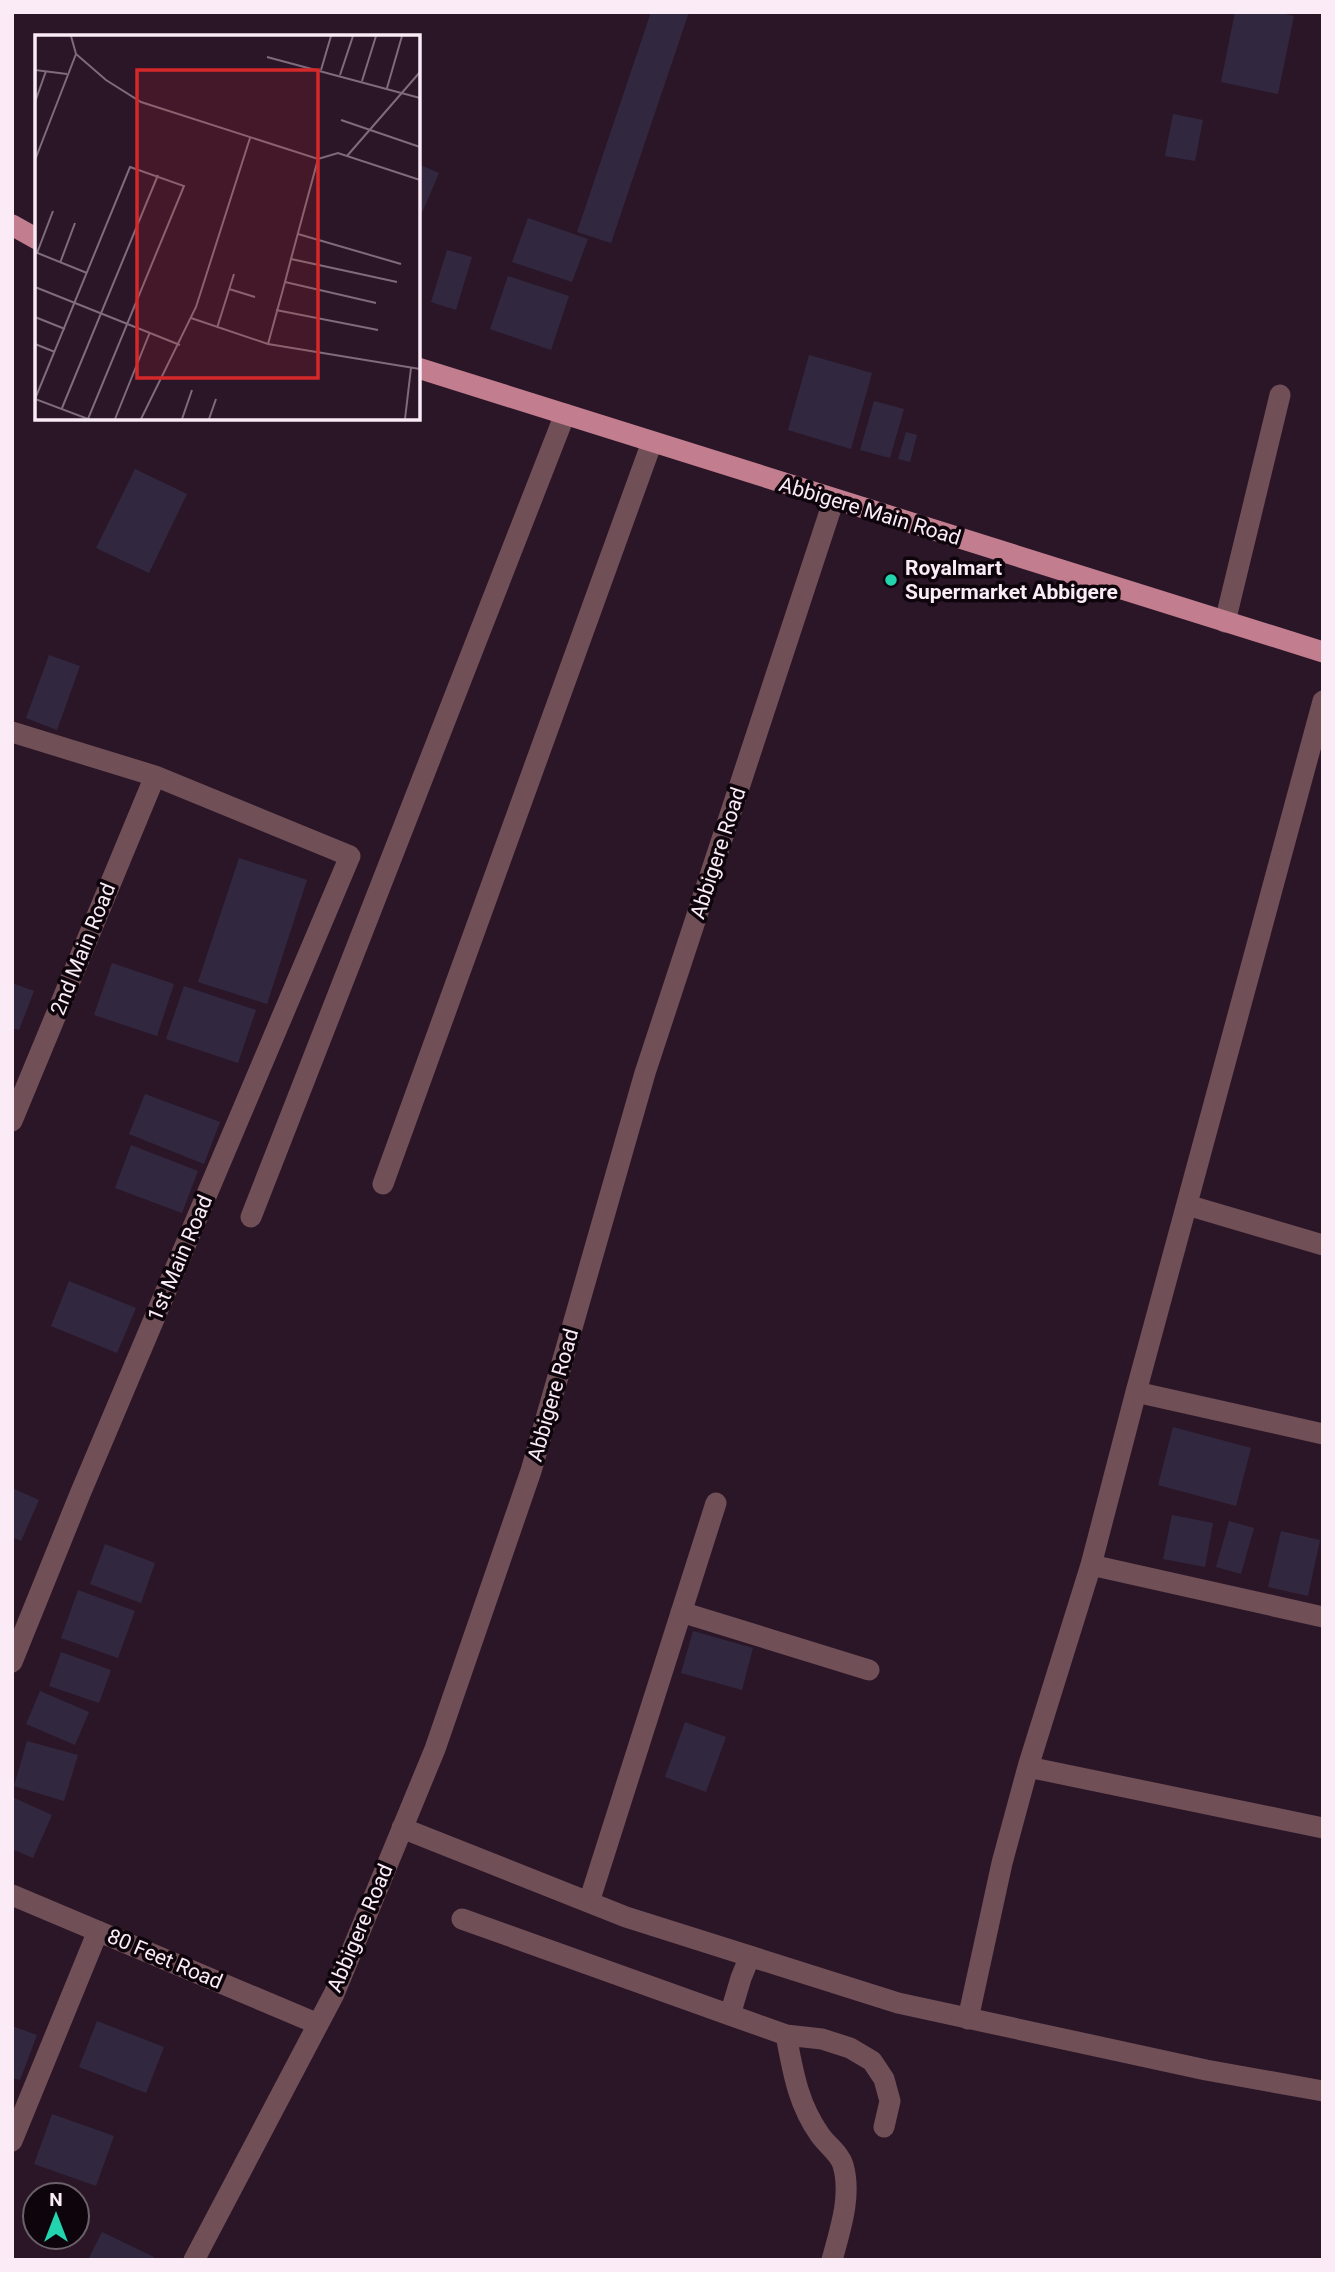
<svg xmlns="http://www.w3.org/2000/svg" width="1335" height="2272" viewBox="0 0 1335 2272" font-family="Roboto,sans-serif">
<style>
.building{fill:#312840}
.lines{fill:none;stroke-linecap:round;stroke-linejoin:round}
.minor{stroke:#704f56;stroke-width:21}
.major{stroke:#c27e8e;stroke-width:21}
.poi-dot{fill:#22d5af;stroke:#0e050c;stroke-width:2.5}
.labels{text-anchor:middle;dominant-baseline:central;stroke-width:7;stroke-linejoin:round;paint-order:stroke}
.street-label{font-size:21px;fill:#faebf7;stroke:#0e050c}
.poi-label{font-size:21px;font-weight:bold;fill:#faebf7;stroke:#0e050c;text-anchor:start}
.inset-road{fill:none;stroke:#7e6b7b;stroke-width:2}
.view{fill:#d62828;fill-opacity:0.15;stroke:#d62828;stroke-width:3.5}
.inset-edge{fill:none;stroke:#faebf7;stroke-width:3.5}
</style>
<rect width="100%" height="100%" fill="#2b1628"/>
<path class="building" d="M651 12H689L611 243 577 232Z
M1235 12H1276L1294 16 1278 94 1221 82Z
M1173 114 1203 120 1195 161 1165 156Z
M418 164 439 173 418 222Z
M528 218 588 239 572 282 512 262Z
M447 250 472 257 456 310 431 302Z
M508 276 569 296 551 350 490 329Z
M809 355 872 373 851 449 788 430Z
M874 401 904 409 890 458 860 450Z
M906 432 917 435 910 462 898 459Z
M135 469 187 494 149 573 96 548Z
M49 655 80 666 57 730 26 718Z
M239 858 307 880 267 1004 198 982Z
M112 963 174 984 157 1036 94 1015Z
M12 983 34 991 19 1030 12 1028Z
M184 986 256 1010 238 1063 166 1039Z
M145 1094 220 1122 204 1164 129 1134Z
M131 1145 198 1171 182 1213 115 1188Z
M69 1281 136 1308 117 1353 51 1326Z
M1173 1427 1251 1448 1236 1506 1158 1485Z
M12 1488 39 1500 21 1541 12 1537Z
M1172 1515 1213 1523 1205 1567 1163 1559Z
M1229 1521 1254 1528 1241 1574 1216 1567Z
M1281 1531 1320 1540 1308 1596 1268 1587Z
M105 1544 155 1563 141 1603 90 1584Z
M78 1590 135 1611 118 1658 61 1638Z
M693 1631 753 1648 742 1690 681 1673Z
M61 1652 111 1670 99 1703 49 1686Z
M40 1691 89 1712 75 1745 26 1724Z
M685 1722 726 1737 706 1792 665 1777Z
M27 1741 78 1755 64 1801 14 1786Z
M12 1797 52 1815 33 1858 12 1849Z
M97 2021 164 2047 146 2093 79 2067Z
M12 2026 37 2035 20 2080 12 2078Z
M52 2114 114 2136 96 2186 34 2164Z
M102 2232 154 2257 153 2260H88Z"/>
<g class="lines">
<path class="minor" d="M1225 622 1280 395
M12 732 155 776 350 856 80 1494 12 1662
M12 1121 155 776
M383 1184 652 442
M1187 1205 1323 1245
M251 1217 565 414
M1136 1392 1323 701
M1323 1434 1136 1392 1091 1565 1323 1617
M681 1612 869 1670
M1028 1767 1323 1828
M402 1828 626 1917 898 2003 1206 2070 1323 2091
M12 1895 318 2024
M589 1902 716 1503
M462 1919 730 2015 741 1978 750 1956
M730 2015 786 2035 822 2039 850 2048 872 2061 884 2079 890 2101 884 2127
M968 2019 1002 1863 1028 1767 1091 1565
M786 2035C793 2072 798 2104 820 2135 827 2145 840 2154 843 2165 852 2196 840 2230 832 2260
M12 2141 98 1931
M194 2260 334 1994 435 1749 531 1471 645 1073 834 499"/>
<path class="major" d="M12 225 37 239
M418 368 1323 652"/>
</g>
<circle class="poi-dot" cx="891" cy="580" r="7"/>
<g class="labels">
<g class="street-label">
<text transform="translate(870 511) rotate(17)">Abbigere Main Road</text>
<text transform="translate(718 853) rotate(-72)">Abbigere Road</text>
<text transform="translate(83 949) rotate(-68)">2nd Main Road</text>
<text transform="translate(180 1258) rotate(-67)">1st Main Road</text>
<text transform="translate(553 1395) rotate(-74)">Abbigere Road</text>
<text transform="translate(360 1928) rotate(-67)">Abbigere Road</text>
<text transform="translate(165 1959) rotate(23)">80 Feet Road</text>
</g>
<g class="poi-label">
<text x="905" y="568">Royalmart<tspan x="905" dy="24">Supermarket Abbigere</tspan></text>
</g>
</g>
<g transform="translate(35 35)">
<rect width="385" height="385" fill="#2b1628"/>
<path class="inset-road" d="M36 1 41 19 71 45 106 67 283 124 303 118 385 145M232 22 385 63M0 35 32 39M286 35 296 1M305 40 318 1M327 46 341 1M352 53 367 1M0 67 11 36M306 85 385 112M312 121 385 37M0 125 41 19M95 132 149 151 53 384 0 364ZM263 199 366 229M0 217 52 238M2 218 18 176M256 224 283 124M25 228 40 188M0 252 145 310M194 254 220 262M341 268 250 247 256 224 362 247M241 275 343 295M0 282 30 294M156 283 233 309 385 334M182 293 199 239M0 309 20 317M233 309 250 247M27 373 123 140M80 384 115 297M106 384 161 272 215 103M147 384 157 355M174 384 181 364M370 384 376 333"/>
<path class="view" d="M102 35H283V343H102Z"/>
<rect width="385" height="385" class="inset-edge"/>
</g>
<rect width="1335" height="2272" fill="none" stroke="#faebf7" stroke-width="28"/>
<g transform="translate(56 2216)"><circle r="33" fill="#0e050c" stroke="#6c616a" stroke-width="2"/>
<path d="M0-5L12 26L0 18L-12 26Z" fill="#22d5af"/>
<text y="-10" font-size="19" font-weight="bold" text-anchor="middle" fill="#faebf7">N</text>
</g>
</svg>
